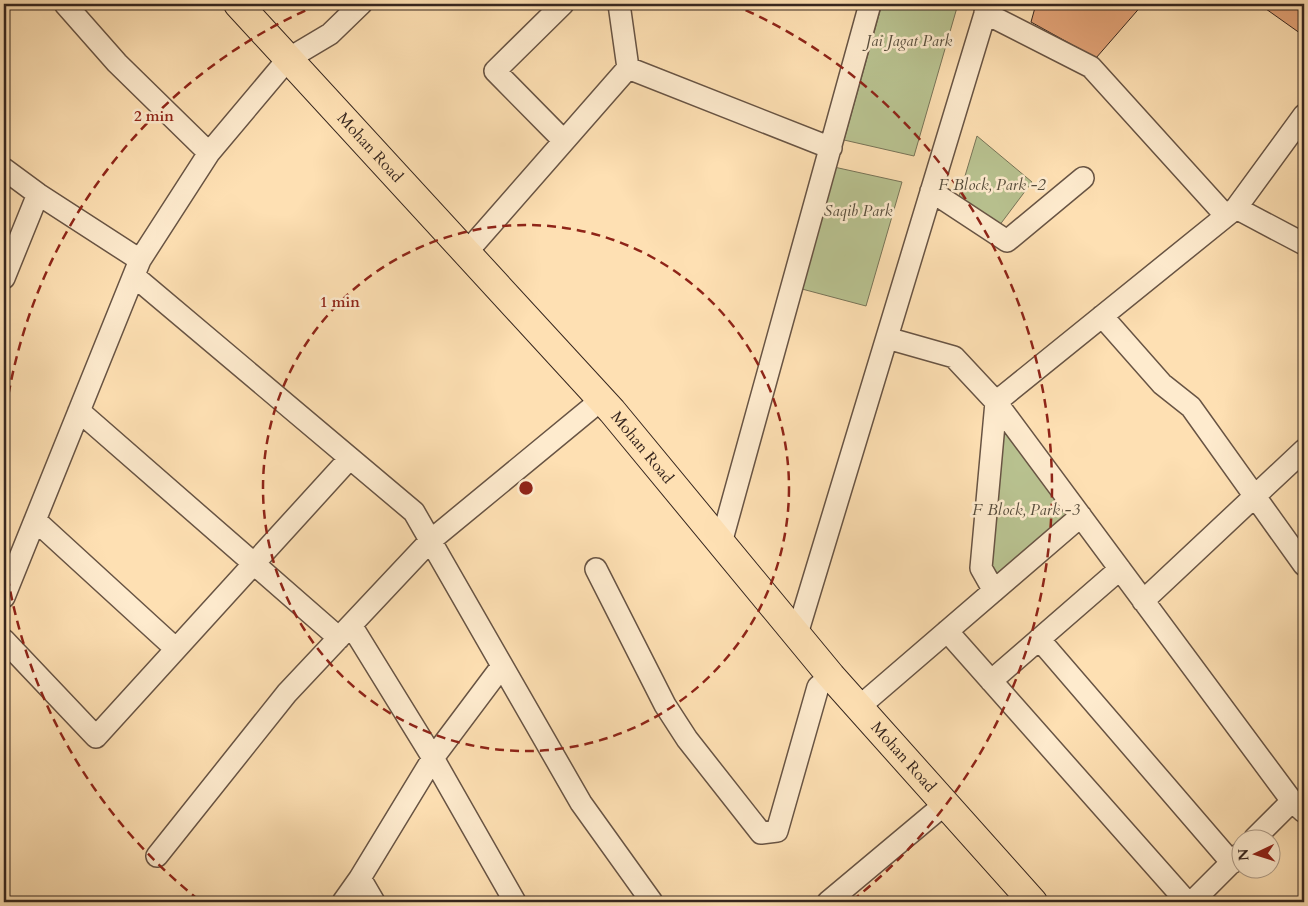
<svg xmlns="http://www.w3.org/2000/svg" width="1308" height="906" viewBox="0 0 1308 906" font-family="Cardo,serif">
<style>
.green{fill:#b9c391;stroke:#787458}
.building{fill:#e4a478;stroke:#36261f}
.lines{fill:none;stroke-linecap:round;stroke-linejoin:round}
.minor-casing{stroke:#685444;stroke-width:24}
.major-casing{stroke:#36261f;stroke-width:30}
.minor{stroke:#feebce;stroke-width:21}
.major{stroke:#fee0b3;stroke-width:28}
.ring{fill:none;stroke:#8f2418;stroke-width:2.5;stroke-dasharray:9 6}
.labels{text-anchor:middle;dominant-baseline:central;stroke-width:5;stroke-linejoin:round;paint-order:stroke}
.park-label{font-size:16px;font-style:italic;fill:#574d3c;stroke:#feebce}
.street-label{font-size:16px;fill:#36261f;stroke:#feebce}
.centre{fill:#8f2418;stroke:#feebce;stroke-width:2.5}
.ring-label{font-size:15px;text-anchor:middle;font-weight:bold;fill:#8f2418;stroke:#feebce;stroke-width:5;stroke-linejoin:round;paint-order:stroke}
</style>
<rect width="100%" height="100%" fill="#fee0b3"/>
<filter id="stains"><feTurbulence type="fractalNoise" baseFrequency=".004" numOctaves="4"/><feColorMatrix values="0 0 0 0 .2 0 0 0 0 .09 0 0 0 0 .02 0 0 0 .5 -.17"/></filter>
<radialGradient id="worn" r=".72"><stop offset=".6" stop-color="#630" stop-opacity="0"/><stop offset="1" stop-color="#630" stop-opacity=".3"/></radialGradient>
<path class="green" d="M882 4H958L914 156 844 140Z
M977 136 1032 182 999 226 959 196Z
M834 167 902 182 866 306 802 289Z
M1001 425 1070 516 996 578 989 568Z"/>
<path class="building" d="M1036 4H1143L1096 58 1031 22Z
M1259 4H1304V36Z"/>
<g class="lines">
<g class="minor-casing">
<path id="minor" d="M65 4 117 63 209 153
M563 4 495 71 564 141
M619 4 628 68
M985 13 1091 67 1226 216
M4 169 38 194 140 260
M931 191 1007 241 1083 178
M1236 208 1304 244
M466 253 628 68 831 148
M134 276 414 512 581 803 652 902
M4 278 38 194
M1102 316 1162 384 1191 407 1304 565
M887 338 954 357 996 402 1292 801 1304 812
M79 411 339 638
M35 520 176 649
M721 543 870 4
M596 569 665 705 687 739 761 833 777 831 818 687 831 676
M994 591 981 568 996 402 1236 208 1304 115
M4 597 140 260 209 153 288 59 330 34 361 4
M1143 601 1304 450
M351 625 433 758 515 902
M947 631 1187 902
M797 634 988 4
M1039 639 1232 863
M4 640 96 737 350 458
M991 681 1120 569
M859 707 1081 516
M1255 838 1292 801
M157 856 287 693 430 541 601 400
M360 878 374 902
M343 902 360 878 433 758 502 666
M828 902 945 804
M1192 902 1240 854"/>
</g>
<g class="major-casing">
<g id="major">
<path id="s1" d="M238 4 612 411 831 676 1033 902"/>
</g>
</g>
<use href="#minor" class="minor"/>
<use href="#major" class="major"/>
</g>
<g class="ring">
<circle cx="526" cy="488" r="263"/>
<path d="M199 900A526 526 0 0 1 4 552M4 424A526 526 0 0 1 320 4M732 4A526 526 0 0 1 853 900"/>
</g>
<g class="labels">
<g class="park-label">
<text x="909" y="41">Jai Jagat Park</text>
<text x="992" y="185">F Block, Park -2</text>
<text x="858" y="211">Saqib Park</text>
<text x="1026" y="510">F Block, Park -3</text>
</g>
<g class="street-label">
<text stroke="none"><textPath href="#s1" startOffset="195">Mohan Road</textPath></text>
<text stroke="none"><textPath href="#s1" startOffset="600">Mohan Road</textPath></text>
<text stroke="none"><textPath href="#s1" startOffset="1005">Mohan Road</textPath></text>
</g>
</g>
<circle cx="526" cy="488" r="8" class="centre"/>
<g class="ring-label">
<text x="154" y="121">2 min</text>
<text x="340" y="307">1 min</text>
</g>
<rect width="1308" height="906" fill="none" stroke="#fee0b3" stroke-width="20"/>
<rect x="5" y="5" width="1298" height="896" fill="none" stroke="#36261f" stroke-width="2.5"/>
<rect x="10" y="10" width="1288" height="886" fill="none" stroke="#36261f"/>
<g transform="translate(1256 854) rotate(266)"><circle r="24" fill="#feebce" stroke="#ae9c88"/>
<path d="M0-4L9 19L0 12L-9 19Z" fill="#8f2418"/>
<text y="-8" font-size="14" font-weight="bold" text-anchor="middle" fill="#36261f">N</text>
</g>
<rect width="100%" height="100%" filter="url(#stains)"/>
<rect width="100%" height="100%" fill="url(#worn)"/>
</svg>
